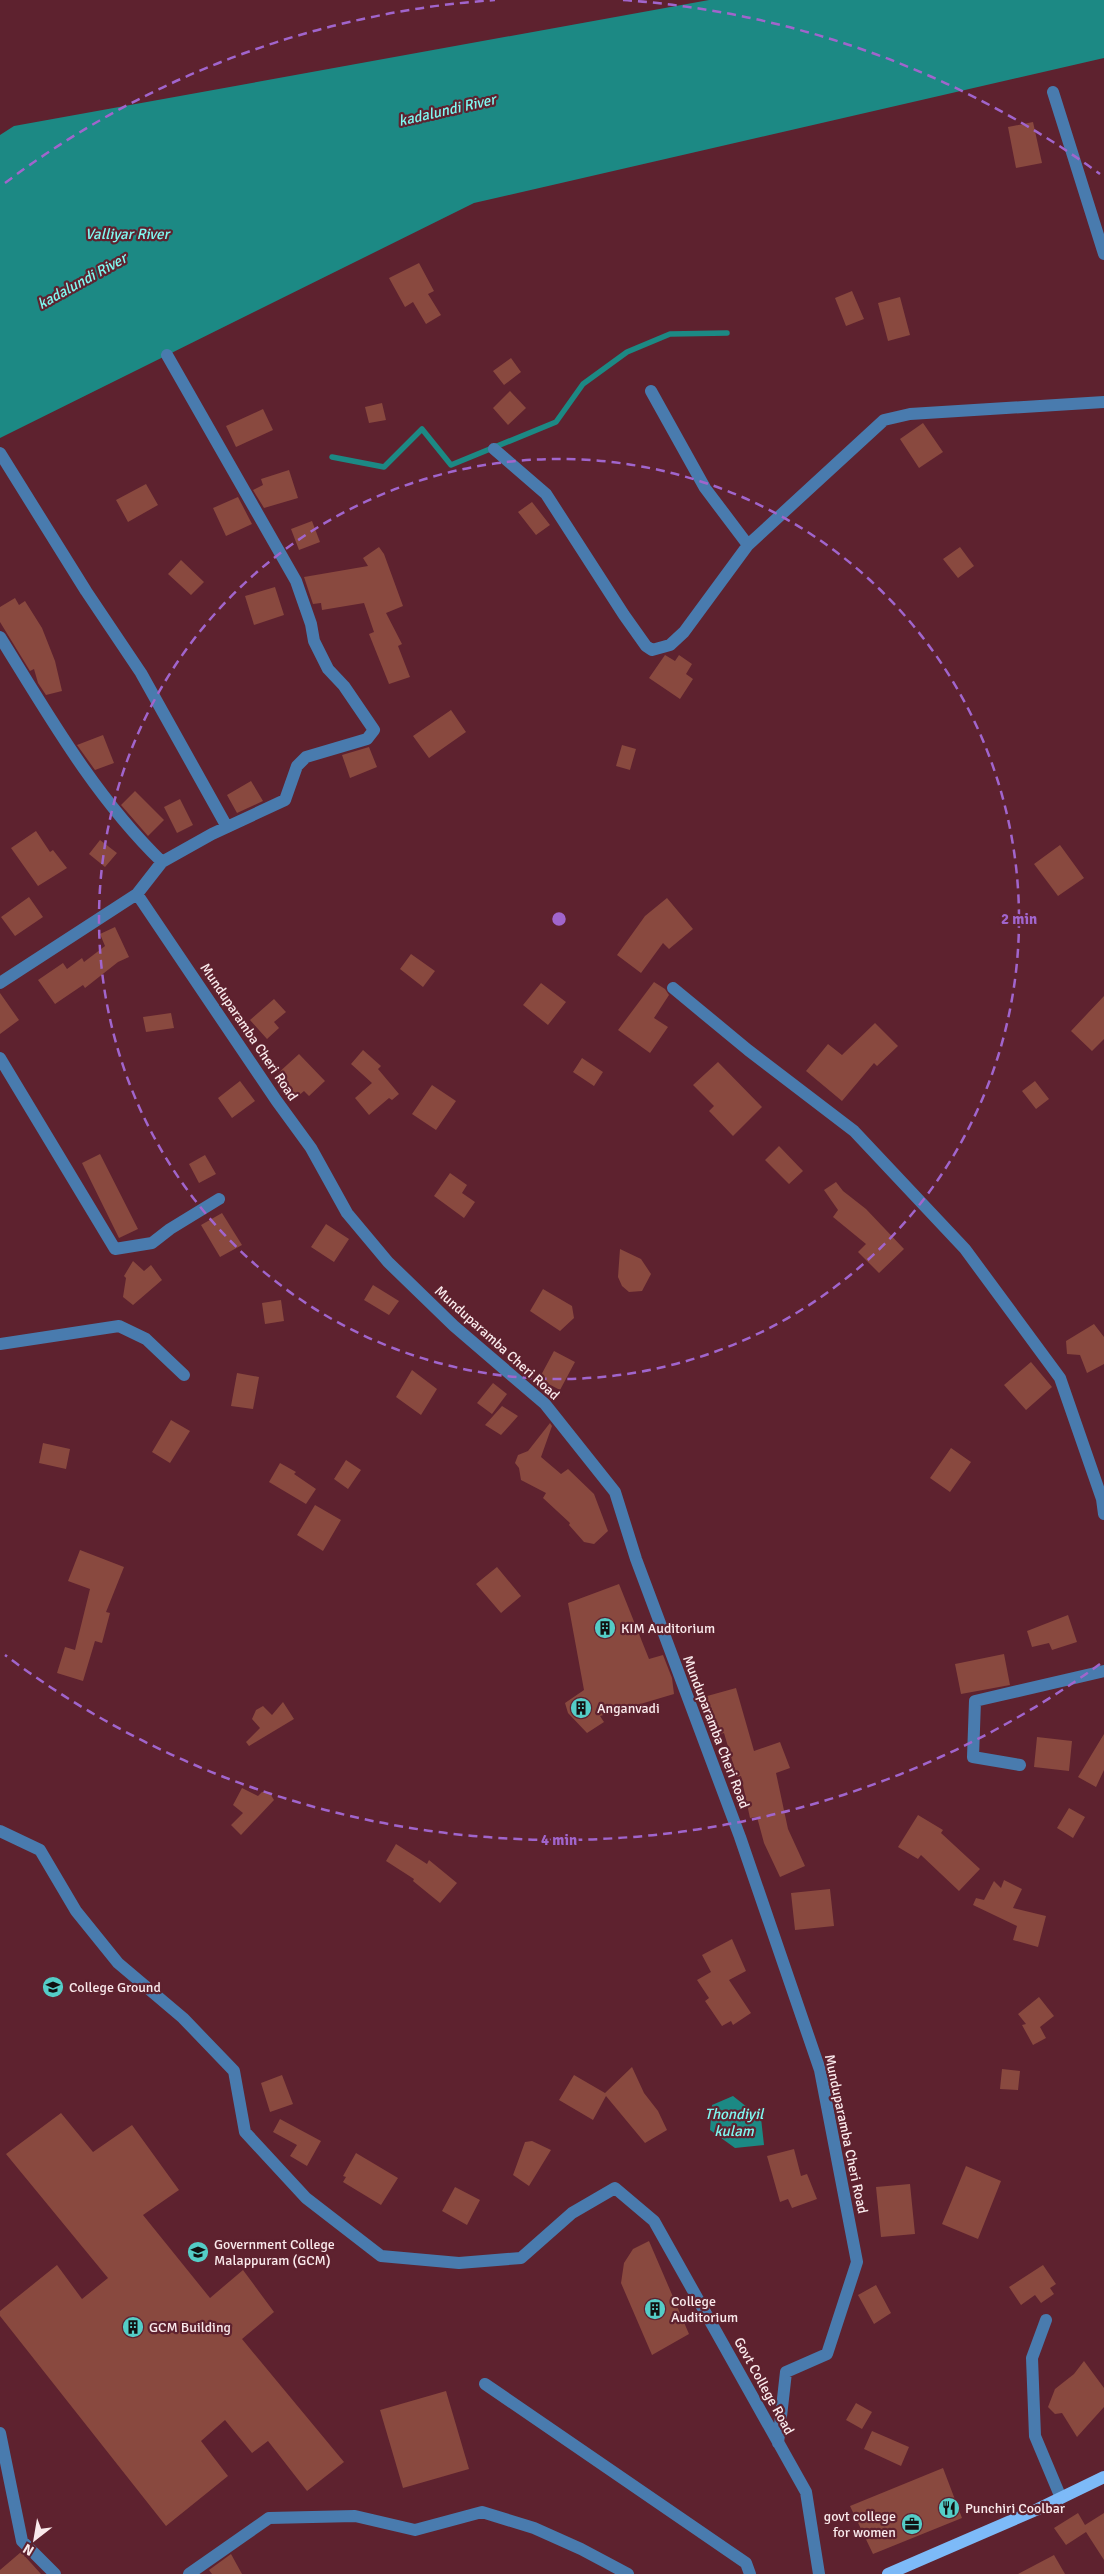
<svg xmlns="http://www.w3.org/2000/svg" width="1104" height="2574" viewBox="0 0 1104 2574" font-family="Signika,sans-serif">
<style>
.water{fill:#1c8984}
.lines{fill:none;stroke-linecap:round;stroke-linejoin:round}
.stream{stroke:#1c8984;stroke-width:5.5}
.building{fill:#89493f}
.minor{stroke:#497bae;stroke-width:12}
.major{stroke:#7dbaf8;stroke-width:12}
.ring{fill:none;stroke:#a165cc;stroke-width:2.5;stroke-dasharray:9 6}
.labels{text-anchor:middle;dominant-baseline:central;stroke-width:4.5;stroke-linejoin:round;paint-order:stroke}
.street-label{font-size:14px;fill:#faeaec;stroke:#5e222f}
.poi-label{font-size:14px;fill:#faeaec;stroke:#5e222f;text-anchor:start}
.water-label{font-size:15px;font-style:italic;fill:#7ff9f1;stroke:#5e222f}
.centre{fill:#a165cc;stroke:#5e222f;stroke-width:2.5}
.ring-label{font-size:15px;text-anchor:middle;font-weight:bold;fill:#a165cc;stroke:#5e222f;stroke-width:4.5;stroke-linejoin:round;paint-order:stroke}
</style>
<rect width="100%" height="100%" fill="#5e222f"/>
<path class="water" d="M709 0H1104V58L474 203 0 438V135L14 126Z
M733 2096 761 2118 764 2145 735 2148 710 2130 712 2105Z"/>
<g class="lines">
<path class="stream" d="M332 457 384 467 422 429 451 465 556 422 583 384 627 352 670 334 727 333"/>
</g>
<path class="building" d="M1033 122 1042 163 1016 168 1008 127Z
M419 263 434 291 428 294 441 315 426 324 413 302 405 307 389 278Z
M852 291 864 319 846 326 835 298Z
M900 297 910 335 888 341 878 303Z
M511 358 521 372 504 385 493 371Z
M510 391 526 408 508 425 493 408Z
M382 403 386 420 369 423 365 407Z
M263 409 273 430 236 447 226 426Z
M923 423 943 452 919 468 900 439Z
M289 470 298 498 264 508 253 490 263 485 261 479Z
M146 484 158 505 128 522 116 500Z
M238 497 252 524 226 536 213 508Z
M532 502 550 525 536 535 518 512Z
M312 521 320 542 299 550 291 529Z
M379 547 384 554 403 606 386 613 402 644 398 646 410 677 389 684 369 634 374 632 364 603 322 610 321 603 313 604 304 577 368 566 363 558Z
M960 547 974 566 958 578 943 559Z
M181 560 204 582 191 595 168 574Z
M275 587 284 615 254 625 245 596Z
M15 598 19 605 25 601 42 628 55 661 62 691 46 695 38 683 34 669 30 671 0 622V607Z
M665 655 675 661 679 655 692 664 686 674 693 679 680 699 649 678Z
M451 710 466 732 429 758 413 736Z
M103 735 114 763 95 770 77 745Z
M622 745 636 749 630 770 616 766Z
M369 747 377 767 350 778 342 755Z
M251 781 263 801 237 813 227 795Z
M135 791 164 820 148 836 121 805Z
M180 799 193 825 177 833 164 807Z
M36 831 50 852 53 850 67 868 38 886 11 848Z
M100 840 117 853 105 867 89 854Z
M1060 845 1084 878 1058 896 1034 864Z
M29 897 43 917 15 936 1 917Z
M667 898 693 929 669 949 663 943 641 973 617 955 645 916Z
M115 927 129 957 118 962 85 988 83 985 55 1004 38 980 63 963 67 969 82 958 84 962 105 946 100 934Z
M411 954 435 971 423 987 400 969Z
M654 982 665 989 669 995 654 1018 668 1027 650 1053 618 1030Z
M541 983 566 1002 548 1025 523 1005Z
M0 993 19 1020 0 1034Z
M1104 996V1039L1092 1051 1071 1031Z
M274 999 286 1012 274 1022 279 1028 267 1039 250 1020Z
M171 1013 174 1028 146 1032 143 1017Z
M875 1023 898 1046 877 1066 874 1063 842 1101 806 1071 828 1044 842 1055Z
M363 1050 381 1066 378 1069 399 1094 392 1100 389 1098 369 1115 355 1098 372 1083 351 1064Z
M299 1054 325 1081 309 1096 304 1091 297 1097 276 1075Z
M582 1058 603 1072 594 1086 573 1072Z
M718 1062 762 1107 733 1136 709 1111 714 1106 693 1085Z
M240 1081 255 1101 232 1118 218 1098Z
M1035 1081 1049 1099 1036 1109 1022 1091Z
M432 1085 456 1101 436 1130 412 1114Z
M779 1146 803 1171 789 1184 765 1160Z
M100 1154 138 1229 119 1238 82 1163Z
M205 1155 216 1174 199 1183 189 1164Z
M450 1173 467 1185 462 1193 475 1202 464 1218 434 1196Z
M836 1182 843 1191 866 1209 904 1249 879 1273 858 1252 866 1244 833 1217 838 1210 824 1190Z
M222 1213 242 1245 220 1257 201 1225Z
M326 1224 349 1239 334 1262 311 1247Z
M620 1249 641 1259 651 1274 642 1291 629 1292 622 1286 618 1277Z
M133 1261 144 1271 151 1265 162 1280 133 1305 123 1297 126 1278 124 1276Z
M373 1285 399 1301 389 1315 364 1300Z
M543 1289 572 1306 574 1318 560 1331 530 1311Z
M281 1300 284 1321 265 1324 262 1303Z
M1094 1324 1104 1337V1364L1087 1373 1080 1355 1067 1354 1066 1341Z
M554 1351 575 1362 560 1390 539 1379Z
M1031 1362 1052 1387 1026 1410 1004 1385Z
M412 1370 437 1389 421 1415 396 1397Z
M237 1373 259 1377 253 1409 231 1406Z
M493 1383 507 1394 492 1414 477 1403Z
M502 1406 518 1416 501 1435 485 1425Z
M171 1420 190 1431 170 1463 152 1452Z
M550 1423 552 1426 541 1457 561 1474 568 1469 594 1494 608 1531 594 1544 584 1542 569 1525 570 1523 543 1498 546 1493 521 1480 519 1468 515 1463 518 1455 528 1451Z
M43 1443 70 1449 66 1469 39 1463Z
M951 1448 971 1462 950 1492 930 1478Z
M346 1460 361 1470 348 1489 334 1479Z
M280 1463 296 1472 294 1474 316 1489 306 1504 269 1482Z
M315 1505 341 1520 323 1551 297 1535Z
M80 1550 124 1567 106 1612 110 1613 102 1643 95 1641 83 1681 57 1673 65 1647 75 1650 90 1589 68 1581Z
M497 1567 521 1596 501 1613 476 1584Z
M619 1584 649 1659 663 1655 672 1678 674 1694 600 1716 604 1722 587 1733 568 1713 565 1703 584 1690 568 1603Z
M1068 1615 1077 1642 1052 1650 1049 1643 1032 1647 1027 1631Z
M1004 1654 1010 1685 961 1694 955 1664Z
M736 1688 754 1751 780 1742 790 1768 776 1773 788 1829 805 1866 780 1877 764 1843 757 1817 750 1818 741 1776 737 1777 724 1733 711 1737 700 1698Z
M283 1702 294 1719 249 1746 246 1742 260 1728 252 1719 256 1710 263 1706 272 1715Z
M1104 1734V1770L1096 1787 1078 1777Z
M1037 1737 1072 1741 1069 1771 1034 1767Z
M242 1788 258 1796 262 1792H269L274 1800 241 1835 231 1825 243 1813 233 1805Z
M1069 1808 1085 1817 1073 1838 1057 1828Z
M918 1815 943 1830 941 1833 980 1869 959 1891 921 1855 918 1859 898 1847Z
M396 1844 427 1864 429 1860 457 1883 440 1903 413 1881 414 1879 386 1861Z
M1004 1880 1022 1889 1013 1908 1046 1916 1038 1947 1013 1940 1017 1926 973 1905 976 1898 984 1900 994 1881 1001 1888Z
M830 1889 834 1926 795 1930 791 1893Z
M732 1939 746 1971 729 1980 751 2013 733 2025 731 2021 722 2026 705 2001 709 1998 697 1980 711 1972 702 1955Z
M1039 1997 1054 2016 1040 2027 1046 2038 1033 2045 1022 2025 1026 2024 1018 2014Z
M632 2067 644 2093 658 2111 667 2130 645 2143 606 2096 593 2120 559 2100 574 2075 605 2093Z
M1002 2069 1020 2071 1018 2090 1000 2089Z
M282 2075 293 2104 270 2112 261 2083Z
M61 2113 93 2152 132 2125 179 2190 143 2215 210 2298 243 2270 274 2312 242 2339 344 2462 307 2491 268 2441 252 2453 225 2420 201 2441 228 2476 166 2526 0 2316V2311L57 2265 82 2299 108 2278 6 2154Z
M280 2119 321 2141 307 2166 290 2156 297 2145 273 2132Z
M532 2141 551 2150 529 2186 513 2175 525 2142Z
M794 2149 801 2176 807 2174 817 2199 792 2208 788 2199 780 2202 767 2156Z
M356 2153 398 2178 381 2205 343 2182 346 2177 343 2176Z
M966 2166 1001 2181 978 2239 942 2224Z
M910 2184 915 2234 881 2237 876 2187Z
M455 2187 480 2200 467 2225 442 2211Z
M649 2241 689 2334 652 2355 621 2283 624 2263 633 2249Z
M1043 2265 1056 2284 1050 2288 1054 2294 1041 2303 1035 2295 1021 2305 1009 2287Z
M876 2285 891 2313 874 2324 858 2295Z
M1084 2361 1104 2388V2407L1077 2437 1062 2413 1055 2414 1048 2407 1055 2389 1074 2374Z
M446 2391 469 2469 403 2488 380 2410Z
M856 2403 872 2412 862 2429 846 2420Z
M872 2431 909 2447 901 2466 864 2449Z
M943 2468 962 2518 873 2554 850 2506Z
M1078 2513 1085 2525 1104 2513V2560L1086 2532 1066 2545 1054 2528Z
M21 2552 41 2574H0V2570Z
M231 2554 242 2574H212L209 2570Z
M1054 2555 1065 2574H1018Z"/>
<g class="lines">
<path class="minor" d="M1053 92 1104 254
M651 391 705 488 748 545
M494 449 546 494 624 615 646 646 652 650 670 645 684 632 748 545 884 420 910 414 1104 402
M0 453 86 591 141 673 227 827
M0 637C49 716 95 797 162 862
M137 894 276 1100 311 1148 347 1213 388 1262 454 1326 545 1404 615 1492 636 1559 740 1837 820 2070 857 2262 827 2354 786 2372 778 2443
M0 983 137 894 162 862 212 834 285 800 297 766 306 757 367 739 374 730 344 686 328 669 314 641 311 624 296 581 167 355
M673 988 748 1050 854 1131 965 1249 1060 1378 1102 1499 1104 1514
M0 1058 115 1249 152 1243 170 1229 219 1199
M0 1344 119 1326 146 1339 184 1375
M1020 1765 973 1757 975 1701 1104 1671
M0 1831 40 1850 76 1911 118 1963 183 2018 234 2071 245 2132 306 2198 381 2256 459 2263 521 2258 572 2213 615 2188 654 2221 806 2492 819 2574
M1046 2320 1032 2358 1035 2436 1061 2498
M485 2384 746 2563 750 2574
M0 2433 22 2541 55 2574
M189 2574 269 2518 355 2516 415 2530 482 2512 534 2528 581 2549 628 2574"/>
<path class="major" d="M888 2574 1038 2509 1104 2477"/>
</g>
<g class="ring">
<circle cx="559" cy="919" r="460"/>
<path d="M1100 1664A921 921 0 0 1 5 1655M5 183A921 921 0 0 1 495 0M623 0A921 921 0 0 1 1100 174"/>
</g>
<defs>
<g id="building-disc" transform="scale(1.125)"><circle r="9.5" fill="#54cdc7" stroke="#5e222f"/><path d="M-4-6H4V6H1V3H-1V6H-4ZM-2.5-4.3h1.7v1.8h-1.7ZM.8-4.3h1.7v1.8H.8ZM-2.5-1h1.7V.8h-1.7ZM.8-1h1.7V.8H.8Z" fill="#111"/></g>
<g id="university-disc" transform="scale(1.125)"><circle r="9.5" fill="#54cdc7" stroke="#5e222f"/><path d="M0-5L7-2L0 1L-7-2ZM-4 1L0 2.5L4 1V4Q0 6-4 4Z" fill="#111"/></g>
<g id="restaurant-disc" transform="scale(1.125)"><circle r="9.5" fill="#54cdc7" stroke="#5e222f"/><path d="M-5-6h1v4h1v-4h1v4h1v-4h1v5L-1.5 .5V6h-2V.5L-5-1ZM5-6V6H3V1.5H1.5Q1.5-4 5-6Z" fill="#111"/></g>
<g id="office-disc" transform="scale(1.125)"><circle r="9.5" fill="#54cdc7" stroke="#5e222f"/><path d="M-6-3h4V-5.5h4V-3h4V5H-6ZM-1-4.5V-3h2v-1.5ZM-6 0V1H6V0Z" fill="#111"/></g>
</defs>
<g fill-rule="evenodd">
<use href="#building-disc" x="605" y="1628"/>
<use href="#building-disc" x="581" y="1708"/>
<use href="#university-disc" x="53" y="1987"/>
<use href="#university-disc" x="198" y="2252"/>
<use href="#building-disc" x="655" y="2309"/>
<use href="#building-disc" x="133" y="2327"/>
<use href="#restaurant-disc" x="949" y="2508"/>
<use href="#office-disc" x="912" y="2524"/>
</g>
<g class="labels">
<g class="street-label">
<text transform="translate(249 1032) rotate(56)">Munduparamba Cheri Road</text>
<text transform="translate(497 1343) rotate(42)">Munduparamba Cheri Road</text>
<text transform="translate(716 1732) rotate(69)">Munduparamba Cheri Road</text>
<text transform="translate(846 2134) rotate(78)">Munduparamba Cheri Road</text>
<text transform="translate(764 2386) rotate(61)">Govt College Road</text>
</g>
<g class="poi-label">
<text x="621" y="1628">KIM Auditorium</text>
<text x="597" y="1708">Anganvadi</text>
<text x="69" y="1987">College Ground</text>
<text x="214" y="2244">Government College<tspan x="214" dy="16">Malappuram (GCM)</tspan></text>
<text x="671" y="2301">College<tspan x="671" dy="16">Auditorium</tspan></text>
<text x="149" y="2327">GCM Building</text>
<text x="965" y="2508">Punchiri Coolbar</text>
<text x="896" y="2516" text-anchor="end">govt college<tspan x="896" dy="16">for women</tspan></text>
</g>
<g class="water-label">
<text transform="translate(447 110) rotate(-13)">kadalundi River</text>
<text x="127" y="234">Valliyar River</text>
<text transform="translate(82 281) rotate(-29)">kadalundi River</text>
<text x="734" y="2114">Thondiyil<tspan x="734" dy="17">kulam</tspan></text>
</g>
</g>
<circle cx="559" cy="919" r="8" class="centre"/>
<g class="ring-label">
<text x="1019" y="924">2 min</text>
<text x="559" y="1845">4 min</text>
</g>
<g transform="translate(35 2539) rotate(211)" stroke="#5e222f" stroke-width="4" paint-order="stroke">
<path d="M0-4L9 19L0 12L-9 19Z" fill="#faeaec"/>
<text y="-8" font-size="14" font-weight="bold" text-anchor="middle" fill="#faeaec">N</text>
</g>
</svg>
